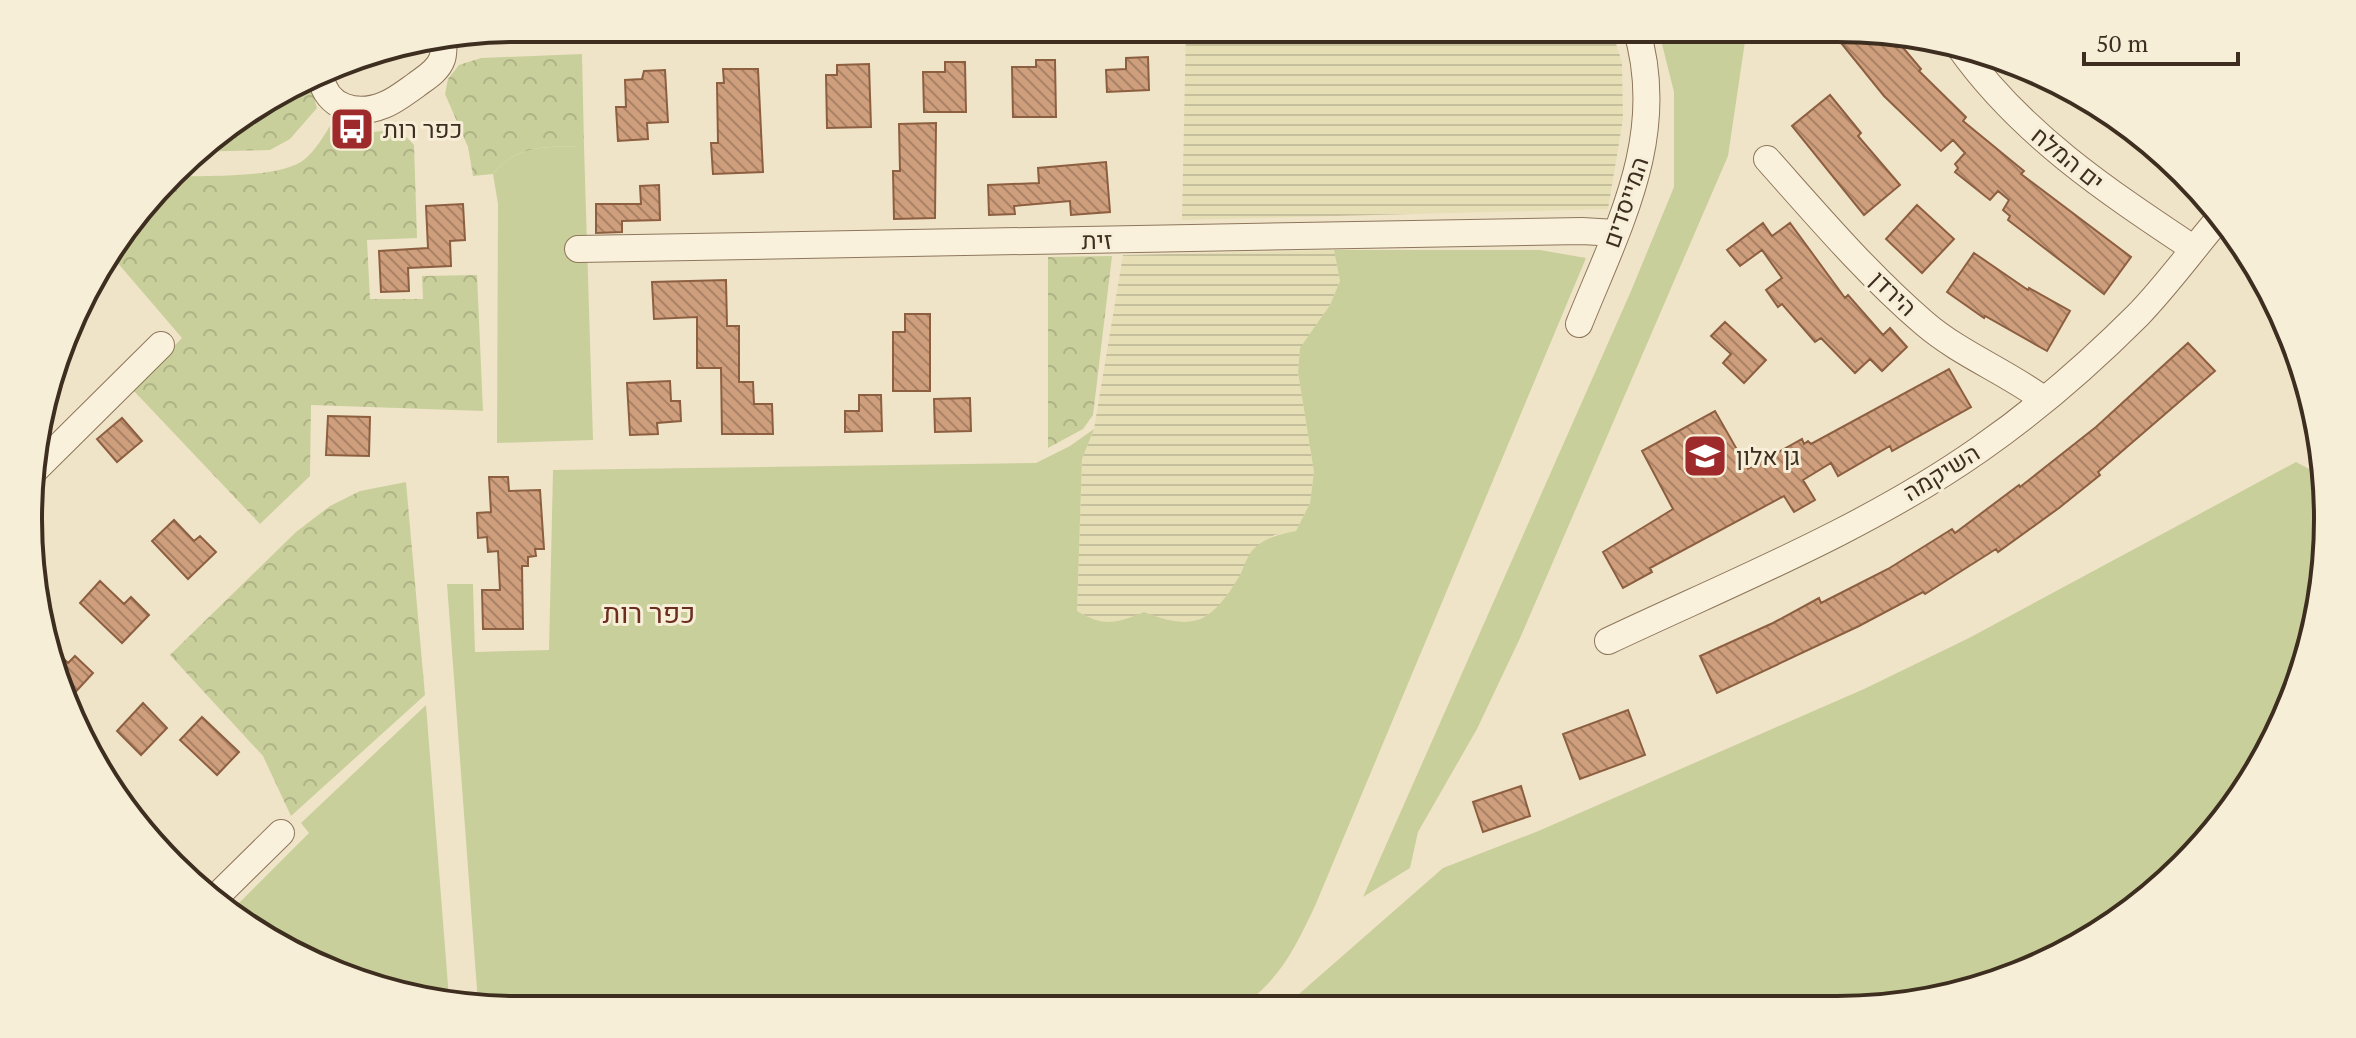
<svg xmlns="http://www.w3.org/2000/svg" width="2356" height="1038" viewBox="0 0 2356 1038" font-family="'PT Serif',Heebo,serif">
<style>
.farmland{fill:url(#farmland-rules)}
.grass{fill:#c9cf9b}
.forest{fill:url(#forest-crowns)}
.building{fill:url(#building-back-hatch);stroke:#8d5f41;stroke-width:2}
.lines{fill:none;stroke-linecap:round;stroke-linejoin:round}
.minor-casing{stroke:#8d765c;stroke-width:28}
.minor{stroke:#faf1dc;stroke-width:26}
.labels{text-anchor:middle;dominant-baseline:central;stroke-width:6;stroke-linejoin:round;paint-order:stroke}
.poi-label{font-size:24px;fill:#3d2e20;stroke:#f7eed8;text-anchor:start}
.street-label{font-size:24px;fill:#3d2e20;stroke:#f7eed8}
.quarter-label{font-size:28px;fill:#6b2e1e;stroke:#f7eed8}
.rim{fill:none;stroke:#3d2e20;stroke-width:4}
</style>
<defs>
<pattern id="farmland-rules" width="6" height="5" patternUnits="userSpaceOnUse" patternTransform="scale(2)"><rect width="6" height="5" fill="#e6deb5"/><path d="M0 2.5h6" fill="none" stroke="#c6bf9b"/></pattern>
<pattern id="forest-crowns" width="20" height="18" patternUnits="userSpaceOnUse" patternTransform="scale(2)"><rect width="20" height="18" fill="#c9cf9b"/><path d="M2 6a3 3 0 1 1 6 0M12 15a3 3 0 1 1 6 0" fill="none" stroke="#aeb285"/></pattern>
<pattern id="building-back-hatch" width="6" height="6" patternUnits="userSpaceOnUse" patternTransform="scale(2)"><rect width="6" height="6" fill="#cf9f7d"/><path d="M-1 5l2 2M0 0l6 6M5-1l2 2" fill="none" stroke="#a98266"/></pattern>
</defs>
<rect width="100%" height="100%" fill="#f0e4c8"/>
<path class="farmland" d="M1186 28H1611L1622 62 1623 119 1608 209 1182 220Z
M1334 250 1340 281 1330 305 1300 349 1298 372 1314 472 1310 503 1296 531 1274 535 1252 551 1239 578 1216 611 1188 624 1165 621 1144 612 1121 622H1096L1077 611 1082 459 1094 429 1123 255Z"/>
<path class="grass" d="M1658 28H1747L1728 156 1521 636 1477 729 1418 832 1410 868 1363 897 1631 291 1674 187V92Z
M584 146 593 440 497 443 498 204 493 174C516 144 549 147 584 146Z
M1334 250H1540L1586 258 1315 906C1294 950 1281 978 1240 1008L519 1010 478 1003 447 584H473L475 652 549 650 553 470 1036 463 1070 446 1094 429 1082 459 1077 611C1104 627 1115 624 1144 612 1192 631 1210 624 1237 580 1243 572 1245 560 1251 552 1262 538 1280 534 1296 531L1310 503 1314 472 1298 372 1300 348 1330 305 1340 281Z
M2296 462 2317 473 2322 470 2327 487 2302 677 2245 792 2136 908 2025 972 1902 1006 1283 1008 1443 868 1536 832 1864 689 1969 638Z
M426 705 449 998 361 984 232 910 309 833 301 823Z"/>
<path class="forest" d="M519 28H641V33L463 39Z
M582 54 584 146C549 147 516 144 493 174L473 176 468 147 445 94 448 79 459 65 481 58Z
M310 84 317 108 290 139 270 150 194 152Z
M332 123C341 126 350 131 358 132 384 135 394 121 414 145L417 238 367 240 370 299H423L422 276 477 275 483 411 311 405 310 476 260 524 132 389 182 338 110 254 173 177C205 175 282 179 305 159 316 150 324 135 332 123Z
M1112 256 1093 415 1083 429 1048 448V257Z
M406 482 425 695 291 816 263 756 170 655 296 532 330 506 360 491Z"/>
<path class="building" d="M1829 28 1894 37 1921 69 1919 71 1966 117 1963 121 2024 171 2021 174 2131 257 2104 294 2008 220 2010 216 2003 210 2009 200 1998 191 1990 200 1955 172 1958 168 1955 164 1965 153 1953 140 1941 151 1884 96Z
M1148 57 1149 90 1107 92 1106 70 1126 69V58Z
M1036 60H1055L1056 117H1013L1012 67H1036Z
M945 62H965L966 112H924L923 72H945Z
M869 64 871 127 827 128 826 75H837V65Z
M723 69H758L763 172 713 174 711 143H718L717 83H724Z
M665 70 668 122 647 123 648 139 618 141 616 107H626L625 80 642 79 644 71Z
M1830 95 1861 133 1858 136 1900 185 1864 215 1792 126Z
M936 123 935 218 894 219 893 171H900L899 124Z
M1106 162 1110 212 1071 215 1070 201 1014 206 1015 214 989 215 988 185 1039 183 1038 168Z
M659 185 660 220 622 221V232L596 233V204H641L640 186Z
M463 204 465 240 450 241 451 266 408 268 409 291 381 292 379 251 428 248 426 206Z
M1917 205 1954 239 1922 273 1886 239Z
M1763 223 1772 236 1790 223 1845 298 1848 295 1883 335 1890 328 1907 347 1882 371 1870 359 1855 373 1821 338 1815 342 1782 304 1778 307 1766 290 1782 278 1762 250 1740 266 1727 250Z
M1974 253 2028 290 2029 288 2070 311 2047 351 1985 316 1984 318 1947 292Z
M726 280 727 326H739V382H753L754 404H772L773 434H722L721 368H697V317L654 319 652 282Z
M905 314H930V391H893V332H905Z
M1725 322 1766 360 1744 383 1723 363 1731 354 1711 336Z
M2188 343 2215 371 2098 472 2100 475 2059 508 1998 552 1996 549 1925 594 1923 592 1859 626 1717 693 1700 656 1773 623 1819 598 1821 603 1888 569 1952 529 1955 533 2019 485 2020 487 2096 427Z
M1949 369 1971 407 1892 451 1890 446 1838 476 1831 463 1803 480 1815 500 1794 512 1784 496 1650 568 1652 572 1623 588 1603 552 1673 509 1642 451 1715 411 1748 469 1802 439 1804 444 1808 441 1811 444Z
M670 381 671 401H680L681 421 657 423 658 434 630 435 627 383Z
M859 395H881L882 431 845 432V411H859Z
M970 398 971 431 935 432 934 399Z
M328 416 370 417 369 456 326 455Z
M122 418 142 441 117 462 97 439Z
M489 477H508L509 491 540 490 544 549H535L536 556 528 557V566H522L523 629H483L482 590H500L498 551 488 552 487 537 478 538 477 513 491 512Z
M174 520 194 541 200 536 216 552 188 579 152 541Z
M100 581 124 604 131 597 149 615 122 643 80 603Z
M49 644 68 663 75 656 93 673 69 699Z
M143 703 167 728 141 755 117 731Z
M1628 710 1645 755 1580 779 1563 734Z
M202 717 239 752 217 775 180 740Z
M1521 786 1530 816 1483 832 1473 802Z"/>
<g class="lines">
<g class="minor-casing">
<path id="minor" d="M1960 48C2021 134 2107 191 2194 249
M321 77C326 108 357 116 384 105 395 101 406 92 416 85 425 78 438 71 442 59 444 54 443 46 444 40
M1767 159C1817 215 1867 274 1924 323 1960 354 2005 371 2043 399
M578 249 1582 231 1616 233
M1579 324C1618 227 1669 135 1636 28
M37 468 161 345
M1608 641C1733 582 1866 529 1980 449 2036 410 2090 363 2138 315 2166 286 2190 253 2216 222
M214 899 281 833"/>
</g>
<use href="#minor" class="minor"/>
</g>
<defs>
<g id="bus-square" transform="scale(2.3)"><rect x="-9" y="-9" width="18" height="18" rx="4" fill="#9e2a2b" stroke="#f7eed8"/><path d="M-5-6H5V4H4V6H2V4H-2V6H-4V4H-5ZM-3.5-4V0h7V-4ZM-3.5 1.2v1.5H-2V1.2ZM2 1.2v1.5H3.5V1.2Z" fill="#fff"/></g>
<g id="school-square" transform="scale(2.3)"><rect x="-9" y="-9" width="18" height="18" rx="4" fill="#9e2a2b" stroke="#f7eed8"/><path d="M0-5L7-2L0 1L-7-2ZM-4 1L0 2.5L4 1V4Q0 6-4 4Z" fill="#fff"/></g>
</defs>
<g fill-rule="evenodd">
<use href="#bus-square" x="352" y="129"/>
<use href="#school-square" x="1705" y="456"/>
</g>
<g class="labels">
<g class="poi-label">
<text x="383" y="129">כפר רות</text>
<text x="1736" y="456">גן אלון</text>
</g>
<g class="street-label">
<text transform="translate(2068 158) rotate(39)">ים המלח</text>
<text transform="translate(1625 202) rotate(-71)">המייסדים</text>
<text transform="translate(1097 240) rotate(-1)">זית</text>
<text transform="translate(1894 293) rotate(44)">הירדן</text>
<text transform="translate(1941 472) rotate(-32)">השיקמה</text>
</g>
<g class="quarter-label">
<text x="649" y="612">כפר רות</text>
</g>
</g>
<path d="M0 0H2356V1038H0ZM519 42H1837A477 477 0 0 1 2314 519V519A477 477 0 0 1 1837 996H519A477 477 0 0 1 42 519V519A477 477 0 0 1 519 42Z" fill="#f7eed8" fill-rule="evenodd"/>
<path class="rim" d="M519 42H1837A477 477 0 0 1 2314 519V519A477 477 0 0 1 1837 996H519A477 477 0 0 1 42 519V519A477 477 0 0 1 519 42Z"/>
<path d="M2084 52v12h154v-12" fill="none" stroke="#3d2e20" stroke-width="4"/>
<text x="2096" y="52" font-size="24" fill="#3d2e20" stroke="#f7eed8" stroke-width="6" paint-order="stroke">50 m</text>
</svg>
